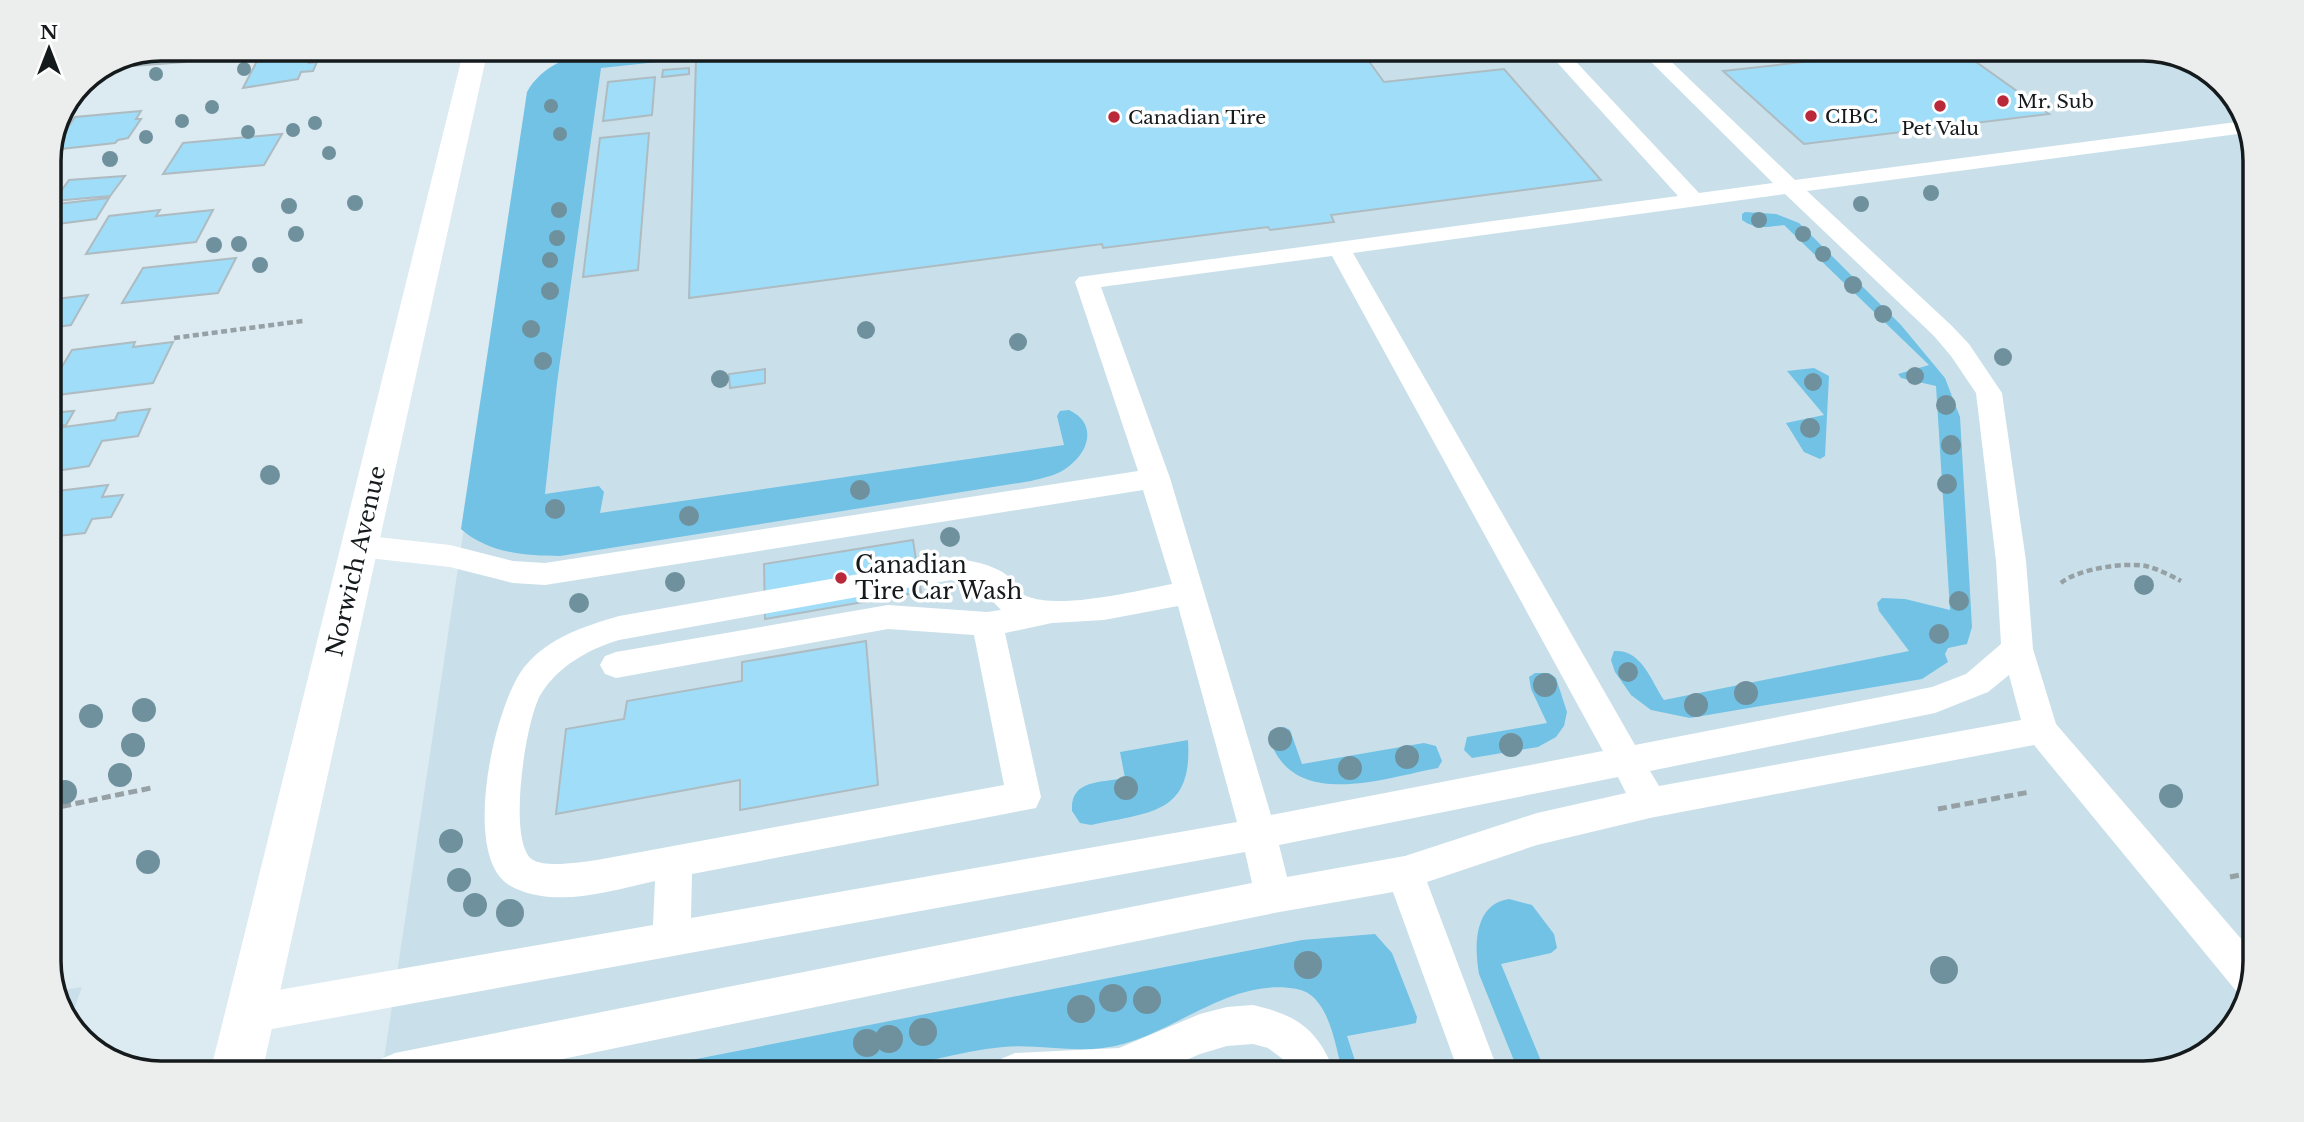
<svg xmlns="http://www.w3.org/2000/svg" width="2304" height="1122" viewBox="0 0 2304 1122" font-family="'Libre Baskerville',serif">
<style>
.built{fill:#c9e0ea}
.green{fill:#71c2e5}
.building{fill:#9fddf9;stroke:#aebcc2;stroke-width:2}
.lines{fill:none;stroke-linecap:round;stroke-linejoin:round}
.path-far1{stroke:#96a1a6;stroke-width:4.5;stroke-dasharray:6 3.5;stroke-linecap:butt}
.path{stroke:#96a1a6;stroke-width:5;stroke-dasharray:9 4.5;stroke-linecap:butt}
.lane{fill:#fff;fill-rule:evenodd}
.secondary{fill:#fff;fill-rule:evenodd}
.tree{fill:#6f919e}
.poi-dot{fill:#ba293a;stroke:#fff;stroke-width:2.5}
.labels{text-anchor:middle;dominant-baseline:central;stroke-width:7;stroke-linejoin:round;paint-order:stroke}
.far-poi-label{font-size:19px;fill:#151a1c;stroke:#fff;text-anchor:start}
.street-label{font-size:23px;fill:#151a1c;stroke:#fff}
.poi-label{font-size:23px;fill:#151a1c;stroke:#fff;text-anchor:start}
.rim{fill:none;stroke:#151a1c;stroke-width:3.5}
</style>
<rect width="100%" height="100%" fill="#dceaf1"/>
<path class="built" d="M605 49H2143L2192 60 2236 99 2255 154V961L2244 1010 2205 1054 2143 1073H382L529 96Z
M82 987 69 1024 57 991Z"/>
<path class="green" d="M602 49H780L601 68 557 383 545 494 599 486 604 492 600 513 1064 445 1057 416 1060 411 1069 410C1097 423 1090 451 1068 467 1058 475 1043 478 1031 481L560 556C525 556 488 553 461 529L527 92C542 65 573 54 602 49Z
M1745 212 1776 214 1799 223 1901 325 1945 378 1960 417 1972 627 1967 644 1948 648 1945 654 1948 662 1922 679 1690 718 1651 710 1631 695 1615 672 1611 660 1614 651C1642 649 1651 681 1664 700L1909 651 1879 611 1877 603 1882 598 1905 599 1950 610 1936 386 1901 378 1898 374 1929 365 1784 225C1768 227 1756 230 1742 220V214Z
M1814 368 1829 376 1825 456 1820 459 1804 452 1786 423 1824 415 1787 371Z
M1535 673H1549L1556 678 1567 712 1564 726 1556 737 1538 747 1472 758 1464 750 1467 737 1547 723 1531 689 1529 677Z
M1284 727 1290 730 1302 764 1424 743 1436 746 1442 761 1438 768C1393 776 1315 804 1281 761 1274 752 1270 743 1270 731Z
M1188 740C1193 815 1150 812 1091 825L1080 823 1072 811C1070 779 1101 783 1125 778L1120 752Z
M1509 899 1532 905 1554 934 1557 948 1551 953 1501 964 1546 1073H1519L1479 974C1474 946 1474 904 1509 899Z
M1375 934 1392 953 1417 1017 1416 1023 1407 1025 1347 1036 1359 1073H1343C1335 1047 1330 995 1297 989 1226 976 1170 1040 1103 1048 1070 1052 1036 1044 1003 1047 957 1051 913 1067 868 1073 842 1076 814 1073 789 1073 734 1073 679 1073 625 1073L1302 940Z"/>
<path class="building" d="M161 49H195L185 62 118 67Z
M800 49H1360L1384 82 1504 69 1601 180 1331 215 1334 222 1270 230 1268 227 1103 248 1102 244 689 298 696 60Z
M1920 49H1958L2049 114 1804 144 1723 71Z
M312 55 309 63 317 62 313 71 301 72 298 79 243 88 257 61Z
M689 68V74L662 77 663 70Z
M655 77 652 115 603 121 608 82Z
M141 111 136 119H141L128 138 118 140 115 143 52 150 75 117Z
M649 133 638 270 583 277 600 138Z
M282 134 264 165 163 174 183 143Z
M125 176 110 196 54 201 69 180Z
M109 198 96 219 49 225V205Z
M160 210 156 216 213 210 196 242 86 254 109 216Z
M236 258 218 293 122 303 143 268Z
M88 295 71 325 49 328V300Z
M135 342 133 347 173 342 153 383 49 396V388L72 350Z
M765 369V383L730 388 729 374Z
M150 409 138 436 102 441 89 466 49 472V429L115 420 118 413Z
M74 411 66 425 49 427V413Z
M108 485 102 497 123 495 111 517 92 519 85 533 49 537V492Z
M913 540 921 592 765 619 764 564Z
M866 641 878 785 740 810V780L556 814 566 729 624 719 627 701 742 681V662Z"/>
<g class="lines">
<path class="path-far1" d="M174 338 303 321
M2061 583C2077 569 2125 562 2146 566 2158 569 2170 575 2181 581"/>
<path class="path" d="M49 809 151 788
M1938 809 2030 792
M2230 877 2255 872"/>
<path class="lane" d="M1545 49H1564L1699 193 1773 183 1638 49H1658L1795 180 2244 121 2247 133H2245L1807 191 1952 326 1969 344 2002 393 2026 561 2033 649 2056 724 2255 955 2247 996 2237 992 2034 745 1650 818 1537 845 1427 882 1499 1073H1459L1393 892 1274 913 494 1073H375L381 1059 395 1053 1252 883 1245 852 250 1033 236 1028 230 1014 236 1000 250 995 653 925 655 881C610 891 552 910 509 885 460 855 495 700 526 665 550 637 585 626 619 616L951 558C969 560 993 564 1008 576 1015 581 1018 592 1026 596 1060 610 1136 591 1172 584L1143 490 545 585 513 583 450 567 359 557 349 554 344 546 349 538 359 535 450 545 513 561 545 563 1138 471 1075 282 1079 277 1678 196ZM1785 194 1934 336 1951 356 1976 393 1996 561 2001 644 1966 674 1932 687 1635 745 1353 253ZM1332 256 1603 751 1271 815 1170 478 1101 287ZM951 580 981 589 1001 610 987 612 888 605 616 652 605 656 600 665 605 674 616 678 888 629 974 635 1004 785 597 860C582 862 547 868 533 860 506 844 526 717 541 694 558 666 589 649 619 640ZM1178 606 1237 822 691 918 692 874 1036 808 1041 797 1005 633 1052 623 1104 620ZM2009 675 2021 720 1659 786 1650 771 1935 713 1988 692ZM1618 777 1626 793 1537 813 1405 856 1287 877 1279 845Z
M1253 1005C1298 1015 1318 1030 1335 1073H1292L1284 1060 1268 1048 1253 1044 1227 1046 1200 1054 1157 1073H995L1001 1059 1015 1053 1119 1048 1200 1014 1227 1007Z"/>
<path class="secondary" d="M464 49H488L262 1073H210Z"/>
</g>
<g class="tree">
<circle cx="244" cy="69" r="7"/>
<circle cx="156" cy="74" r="7"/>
<circle cx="551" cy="106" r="7"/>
<circle cx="212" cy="107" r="7"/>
<circle cx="182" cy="121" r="7"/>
<circle cx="315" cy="123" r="7"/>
<circle cx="293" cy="130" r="7"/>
<circle cx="248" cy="132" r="7"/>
<circle cx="560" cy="134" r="7"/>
<circle cx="146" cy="137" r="7"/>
<circle cx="329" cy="153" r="7"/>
<circle cx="110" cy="159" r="8"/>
<circle cx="1931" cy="193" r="8"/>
<circle cx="355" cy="203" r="8"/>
<circle cx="1861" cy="204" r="8"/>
<circle cx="289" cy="206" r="8"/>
<circle cx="559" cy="210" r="8"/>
<circle cx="1759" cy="220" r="8"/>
<circle cx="296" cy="234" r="8"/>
<circle cx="1803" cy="234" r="8"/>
<circle cx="557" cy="238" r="8"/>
<circle cx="239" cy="244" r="8"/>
<circle cx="214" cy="245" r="8"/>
<circle cx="1823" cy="254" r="8"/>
<circle cx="550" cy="260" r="8"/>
<circle cx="260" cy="265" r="8"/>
<circle cx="1853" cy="285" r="9"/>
<circle cx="550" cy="291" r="9"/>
<circle cx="1883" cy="314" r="9"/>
<circle cx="531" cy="329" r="9"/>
<circle cx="866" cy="330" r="9"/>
<circle cx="1018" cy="342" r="9"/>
<circle cx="2003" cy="357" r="9"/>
<circle cx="543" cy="361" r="9"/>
<circle cx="1915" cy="376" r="9"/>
<circle cx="720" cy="379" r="9"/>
<circle cx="1813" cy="382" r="9"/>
<circle cx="1946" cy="405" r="10"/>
<circle cx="1810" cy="428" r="10"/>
<circle cx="1951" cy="445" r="10"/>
<circle cx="270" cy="475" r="10"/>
<circle cx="1947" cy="484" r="10"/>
<circle cx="860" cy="490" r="10"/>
<circle cx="555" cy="509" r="10"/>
<circle cx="689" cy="516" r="10"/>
<circle cx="950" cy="537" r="10"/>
<circle cx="675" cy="582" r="10"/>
<circle cx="2144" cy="585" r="10"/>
<circle cx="1959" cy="601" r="10"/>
<circle cx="579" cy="603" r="10"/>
<circle cx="1939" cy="634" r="10"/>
<circle cx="1628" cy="672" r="10"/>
<circle cx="1545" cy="685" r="12"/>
<circle cx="1746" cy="693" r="12"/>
<circle cx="1696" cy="705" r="12"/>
<circle cx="144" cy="710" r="12"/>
<circle cx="91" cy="716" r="12"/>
<circle cx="1280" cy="739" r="12"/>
<circle cx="133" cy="745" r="12"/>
<circle cx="1511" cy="745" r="12"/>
<circle cx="1407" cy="757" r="12"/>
<circle cx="1350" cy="768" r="12"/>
<circle cx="120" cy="775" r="12"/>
<circle cx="1126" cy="788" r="12"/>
<circle cx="65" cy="792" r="12"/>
<circle cx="2171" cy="796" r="12"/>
<circle cx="451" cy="841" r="12"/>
<circle cx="148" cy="862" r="12"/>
<circle cx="459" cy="880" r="12"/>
<circle cx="475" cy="905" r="12"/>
<circle cx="510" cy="913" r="14"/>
<circle cx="1308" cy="965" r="14"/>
<circle cx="1944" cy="970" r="14"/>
<circle cx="1113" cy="998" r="14"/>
<circle cx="1147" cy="1000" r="14"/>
<circle cx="1081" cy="1009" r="14"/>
<circle cx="923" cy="1032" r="14"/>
<circle cx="889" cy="1039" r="14"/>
<circle cx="867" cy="1043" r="14"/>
</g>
<g class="poi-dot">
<circle cx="2003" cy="101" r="7"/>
<circle cx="1940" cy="106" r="7"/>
<circle cx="1811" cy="116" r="7"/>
<circle cx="1114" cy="117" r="7"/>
<circle cx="841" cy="578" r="7"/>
</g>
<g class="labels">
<g class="far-poi-label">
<text x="2017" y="101">Mr. Sub</text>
<text x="1825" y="116">CIBC</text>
<text x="1128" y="117">Canadian Tire</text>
<text x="1940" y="128" text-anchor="middle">Pet Valu</text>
</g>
<g class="street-label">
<text transform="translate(356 561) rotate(-77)">Norwich Avenue</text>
</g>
<g class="poi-label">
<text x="855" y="565">Canadian<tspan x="855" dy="26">Tire Car Wash</tspan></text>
</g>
</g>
<path d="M0 0H2304V1122H0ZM161 61H2143A100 100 0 0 1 2243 161V961A100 100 0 0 1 2143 1061H161A100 100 0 0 1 61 961V161A100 100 0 0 1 161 61Z" fill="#eceded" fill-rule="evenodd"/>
<path class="rim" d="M161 61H2143A100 100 0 0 1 2243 161V961A100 100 0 0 1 2143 1061H161A100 100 0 0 1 61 961V161A100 100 0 0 1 161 61Z"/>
<g transform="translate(49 49)" stroke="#ffffff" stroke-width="5" paint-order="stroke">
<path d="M0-5L12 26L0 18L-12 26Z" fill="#151a1c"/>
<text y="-10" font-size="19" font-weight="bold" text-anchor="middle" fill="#151a1c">N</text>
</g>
</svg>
